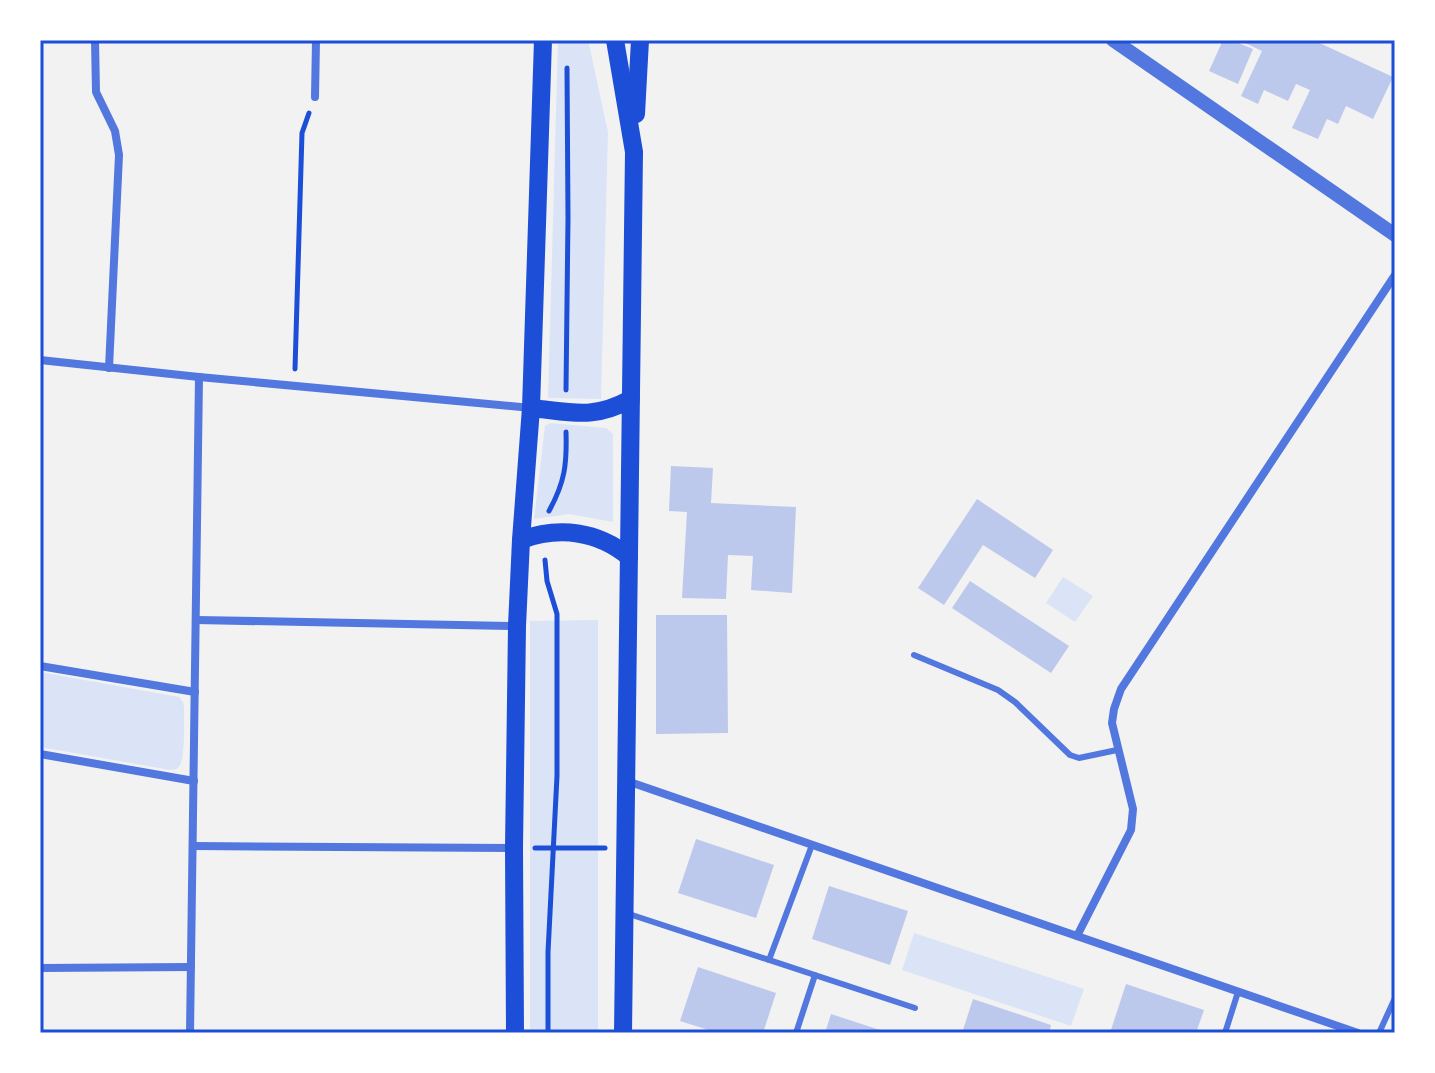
<svg xmlns="http://www.w3.org/2000/svg" width="1435" height="1073" viewBox="0 0 1435 1073" font-family="'Golos Text',sans-serif">
<style>
.green{fill:#dbe4f7}
.building{fill:#bdc9ec}
.lines{fill:none;stroke-linecap:round;stroke-linejoin:round}
.path{stroke:#1d4ed8;stroke-width:5}
.service{stroke:#5277de;stroke-width:6}
.minor{stroke:#5277de;stroke-width:8}
.tertiary{stroke:#5277de;stroke-width:14}
.primary{stroke:#1d4ed8;stroke-width:18}
.neatline{fill:none;stroke:#1d4ed8;stroke-width:3}
</style>
<rect width="100%" height="100%" fill="#f2f2f2"/>
<g class="green">
<polygon points="558,40 588,40 608,132 601,399 548,398"/>
<polygon points="550,423 606,428 613,434 613,522 569,514 534,519 545,426"/>
<polygon points="1063,577 1093,596 1075,622 1046,603"/>
<polygon points="598,620 598,1033 530,1033 530,621"/>
<path d="M40,672L179,697L183,702L184,707C184,720 185,752 181,763C178,770 176,769 170,770L40,747Z"/>
<polygon points="914,933 1084,989 1071,1026 902,970"/>
</g>
<g class="building">
<polygon points="1223,40 1231,40 1253,49 1238,84 1209,71"/>
<polygon points="1239,40 1313,40 1393,77 1373,119 1346,106 1338,124 1327,119 1318,139 1292,128 1310,90 1296,84 1288,101 1264,90 1258,104 1241,96 1262,51"/>
<polygon points="671,466 713,468 711,503 796,507 792,593 751,590 753,556 728,555 726,599 682,598 687,512 669,511"/>
<polygon points="977,499 1053,550 1035,578 983,545 944,605 918,588"/>
<polygon points="970,581 1069,646 1051,673 952,608"/>
<polygon points="656,615 727,615 728,733 656,734"/>
<polygon points="696,839 774,865 756,918 678,893"/>
<polygon points="829,886 908,911 890,965 812,939"/>
<polygon points="698,967 776,993 763,1033 718,1033 680,1021"/>
<polygon points="1126,984 1204,1010 1196,1033 1110,1033"/>
<polygon points="973,999 1051,1025 1049,1033 962,1033"/>
<polygon points="831,1014 886,1032 885,1033 825,1033"/>
</g>
<g class="lines">
<g class="path">
<polyline points="295,369 302,133 309,113"/>
<polyline points="566,390 568,218 567,68"/>
<path d="M549,511C565,482 567,464 566,432"/>
<polyline points="545,560 547,581 557,614 557,776 548,952 548,1033"/>
<polyline points="535,848 605,848"/>
</g>
<g class="service">
<polyline points="914,655 998,690 1015,702 1070,755 1079,758 1117,750"/>
<polyline points="626,913 915,1008"/>
<polyline points="769,960 812,845"/>
<polyline points="796,1033 815,975"/>
<polyline points="1225,1033 1238,992"/>
<polyline points="1379,1033 1395,998"/>
</g>
<g class="minor">
<polyline points="95,40 96,92 115,131 119,155 109,368"/>
<polyline points="315,97 316,40"/>
<polyline points="40,360 199,377 531,408"/>
<polyline points="196,620 516,626"/>
<polyline points="40,666 195,692"/>
<polyline points="40,754 194,781"/>
<polyline points="627,781 1358,1033"/>
<polyline points="193,846 514,848"/>
<polyline points="1077,936 1131,830 1133,809 1112,723 1114,709 1121,689 1395,275"/>
<polyline points="40,968 191,967"/>
<polyline points="190,1033 199,377"/>
</g>
<polyline class="tertiary" points="1113,40 1395,235"/>
<g class="primary">
<polyline points="615,40 634,152 623,1033"/>
<polyline points="636,114 640,40"/>
<path d="M531,408C572,412 593,420 631,399"/>
<path d="M521,540C559,526 598,531 629,557"/>
<polyline points="515,1033 514,848 517,626 521,540 531,408 543,40"/>
</g>
</g>
<rect width="1435" height="1073" fill="none" stroke="#ffffff" stroke-width="84"/>
<rect x="42" y="42" width="1351" height="989" class="neatline"/>
</svg>
